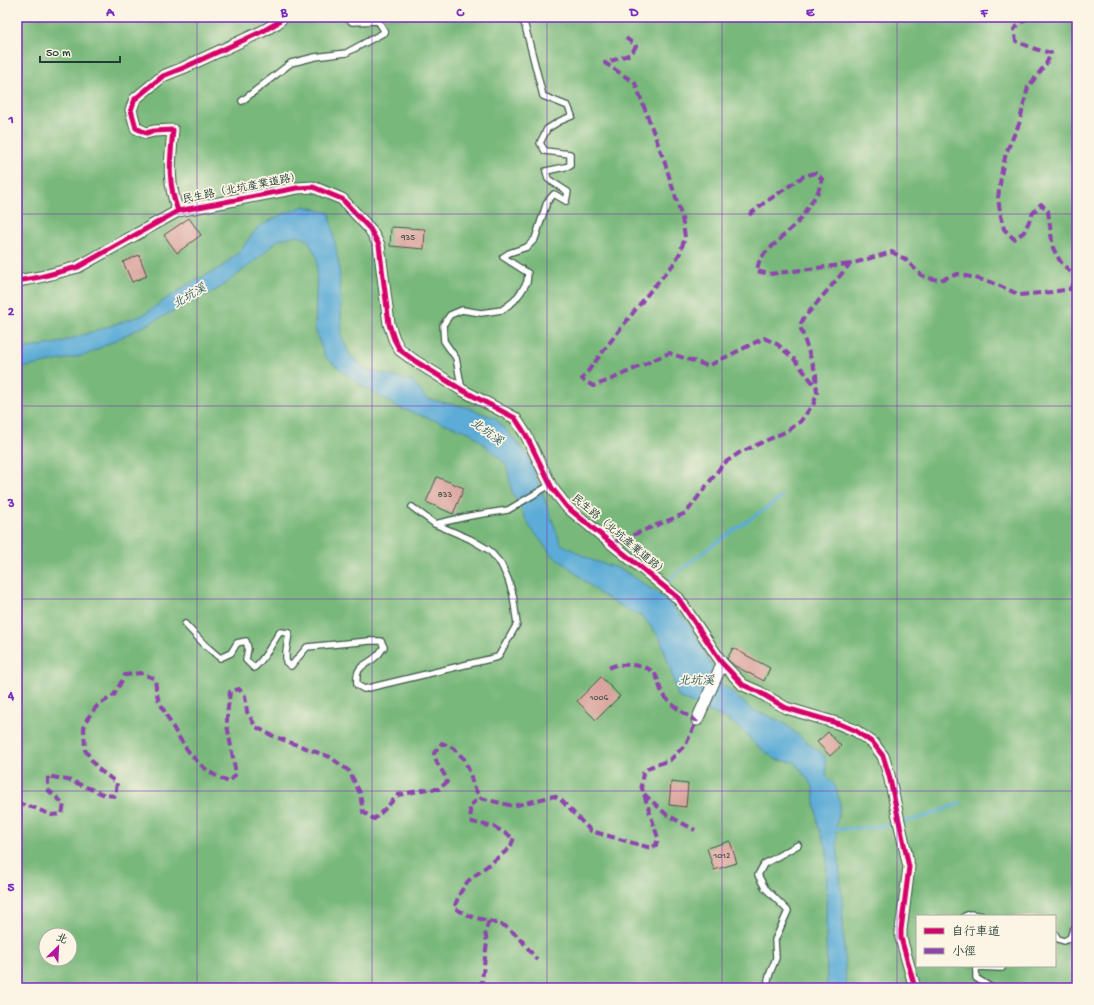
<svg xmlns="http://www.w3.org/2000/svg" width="1094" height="1005" viewBox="0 0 1094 1005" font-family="'Gochi Hand','LXGW WenKai TC',sans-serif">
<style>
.forest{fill:#78b87a;stroke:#4c7a57;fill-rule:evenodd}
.water{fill:#5cacd7;stroke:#3e7486}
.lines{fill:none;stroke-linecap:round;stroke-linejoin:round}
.stream{stroke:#5cacd7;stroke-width:3}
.building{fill:#d9a19b}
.service-casing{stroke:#3f5549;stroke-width:8}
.minor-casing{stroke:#3f5549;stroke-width:13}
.service{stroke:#fff;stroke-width:5.5}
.minor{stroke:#fff;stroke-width:11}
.quiet{stroke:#8e44ad;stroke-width:4;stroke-dasharray:8 4;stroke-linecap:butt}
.cycleway-casing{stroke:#fcf5e5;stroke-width:8}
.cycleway{stroke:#d6006c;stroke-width:5}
.grid{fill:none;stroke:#7b2cbf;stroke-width:1;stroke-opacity:0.55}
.labels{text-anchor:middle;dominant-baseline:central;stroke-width:3.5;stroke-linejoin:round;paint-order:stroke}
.number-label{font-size:9px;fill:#4e564e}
.street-label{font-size:11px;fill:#1f3d34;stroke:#fcf5e5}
.water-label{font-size:12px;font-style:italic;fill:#315e65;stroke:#fcf5e5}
.neatline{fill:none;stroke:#7b2cbf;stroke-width:1.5}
.grid-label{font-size:13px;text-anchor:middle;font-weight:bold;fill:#7b2cbf}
</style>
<rect width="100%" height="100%" fill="#fcf5e5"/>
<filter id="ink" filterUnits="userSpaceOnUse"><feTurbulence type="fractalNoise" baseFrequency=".025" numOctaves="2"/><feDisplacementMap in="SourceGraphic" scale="8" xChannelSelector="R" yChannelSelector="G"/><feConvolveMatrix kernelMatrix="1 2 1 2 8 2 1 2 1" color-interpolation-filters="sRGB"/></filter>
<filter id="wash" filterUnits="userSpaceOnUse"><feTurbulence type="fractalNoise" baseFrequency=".012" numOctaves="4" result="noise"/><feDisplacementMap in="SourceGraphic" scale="16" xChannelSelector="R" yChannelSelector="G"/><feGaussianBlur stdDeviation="0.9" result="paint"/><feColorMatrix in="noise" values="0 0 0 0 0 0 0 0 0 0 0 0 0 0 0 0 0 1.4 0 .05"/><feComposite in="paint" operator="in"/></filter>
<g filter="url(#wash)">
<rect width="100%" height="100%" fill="#f3dcbd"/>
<path class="forest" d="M17,17H1077V988H17ZM917,916H1055V966H917ZM46,935H70V959H46Z"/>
<polygon class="water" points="304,206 330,213 339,266 342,338 350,355 366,369 395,377 412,381 427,399 466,407 495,418 513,438 529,457 561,544 594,561 621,569 641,582 660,595 670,604 690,625 721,683 752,710 769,716 785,724 799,736 825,756 827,777 835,785 840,804 836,829 842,899 846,988 827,988 826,928 827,849 818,826 813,787 795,762 777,760 756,745 743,731 730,721 678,697 670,668 660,638 643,617 624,608 600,594 568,567 551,554 530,527 512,492 506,464 471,433 397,407 356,382 325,357 315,329 317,258 308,240 297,235 278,240 260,257 220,288 86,355 17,369 17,350 58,343 143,315 185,286 220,268 239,252 258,227 283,214"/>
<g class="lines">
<g class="stream">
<path d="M665,584C701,551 742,525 782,497"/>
<polyline points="902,822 924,817 961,803"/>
<polyline points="833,830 836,829 879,827 897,823"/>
</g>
</g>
<g id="blocks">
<g class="building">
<polygon points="189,218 201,235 177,253 164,235"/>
<polygon points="391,227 425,229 424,249 390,246"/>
<polygon points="139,255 147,276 132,282 123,262"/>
<polygon points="437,477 464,488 453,514 426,502"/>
<polygon points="733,648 770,668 764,681 735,666 727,659"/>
<polygon points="601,677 620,696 596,720 577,701"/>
<polygon points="828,732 841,746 830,756 817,742"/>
<polygon points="671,782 688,784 686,807 669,805"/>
<polygon points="730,841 737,863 714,870 707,848"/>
</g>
</g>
</g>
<g filter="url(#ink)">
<use href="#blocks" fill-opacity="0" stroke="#3f5549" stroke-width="1"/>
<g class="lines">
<g class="service-casing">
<g id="service">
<polyline points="242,101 291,63 315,57 346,53 385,32 378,21 352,22 346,17"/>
<polyline points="462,390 456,358 444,341 443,325 450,315 462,310 481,313 502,310 514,301 521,292 527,282 528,273 503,257 509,253 527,247 535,239 547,202 554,194 566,201 568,192 548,179 546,171 570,166 570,154 545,151 540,143 547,129 560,121 572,116 568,106 543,96 524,22 513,17"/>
<polyline points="412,507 435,524"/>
<path d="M185,624L204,644L220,658L231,653L237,643L246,641L248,648L246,660L254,668C266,658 271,644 280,632L289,633L286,652V662L291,666L307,647L369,641H381L384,647C382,649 380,653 378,655C366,667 355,663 357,685L364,689L498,657L517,624L513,595L508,579L501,564L489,550L470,539L435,524L470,516L508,510L550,485"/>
<polyline points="965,916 970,914 984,916"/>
<polyline points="1055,934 1058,939 1064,941 1070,938 1073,930 1077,926"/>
<polyline points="766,988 770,973 776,958 775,940 788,911 765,888 758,875 764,864 798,845"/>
<polyline points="992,988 976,978 976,967 1002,968 1003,966"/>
</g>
</g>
<g class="minor-casing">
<g id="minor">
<path d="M178,211C167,181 170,162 173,130L154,131L146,133L136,128L131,110L135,99L163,76L183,68L263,31L277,23L283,17"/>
<polyline points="17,281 40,277 78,267 178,211 297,188 313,187 342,199 370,229 379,245 389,324 394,339 400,350 415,361 462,390 515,418 526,435 552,488 567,507 678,598 722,663 743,685 759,692 786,708 840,724 856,731 873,743 883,756 889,775 909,867 901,930 901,938 915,988"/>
<polyline points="697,720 722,664"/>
</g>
</g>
<use href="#service" class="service"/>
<use href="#minor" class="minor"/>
<g class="quiet">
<polyline points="626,38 636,46 631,54 605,63 635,83 664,160 682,218 685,237 680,253 672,266 651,290 614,337 582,379 593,386 612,379 669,353 708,366 764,338 777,344 794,359 817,388"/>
<polyline points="749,215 764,203 804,176 815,173 822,179 818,192 798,222 765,253 759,262 757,271 769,274 850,264"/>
<polyline points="611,544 686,513 723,464 739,453 787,431 800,422 814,403 817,393 816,374 800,326 803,319 850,264 892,252 905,259 921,275 928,278 940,280 958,274 991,282 1020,295 1052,292 1070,289 1077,279 1060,261 1053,248 1048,211 1041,204 1033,213 1024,232 1014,239 1004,229 1000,212 998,198 1002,170 1006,153 1019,124 1028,87 1046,64 1051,53 1035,49 1016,41 1014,29 1028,17"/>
<path d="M609,668C611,667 614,665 617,665C627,664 649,665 655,674C659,680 659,688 663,694C671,706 684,713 696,721"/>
<polyline points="644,794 667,815 695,830"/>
<path d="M17,803L35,808L51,815L62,814L64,804L48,790V776L72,781L105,795L115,796L117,783L97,768L85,750L84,728L87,719L97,706L114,695L125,675L141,673L155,679C156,685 156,692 158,698C165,714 182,745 194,758C204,769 216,777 229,782L236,774L227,725V715L230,692L239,689L245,696L247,712L256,727L273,736L330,757L349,771L360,793L363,812L374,819L386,808L398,795L428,789H439L447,782L444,774L437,763L434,753L442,743L453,748L464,759L470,773L473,785L480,798"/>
<polyline points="489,921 505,926 519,937 537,960"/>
<polyline points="481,988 487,942 485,932 489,921 472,917 454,908 460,893 468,881 510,848 514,838 494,827 472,822 469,806 480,798 513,806 554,796 560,799 591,831 651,848 656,845 658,838 641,785 643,773 650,767 670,760 686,744 697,720"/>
</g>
<g class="cycleway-casing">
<g id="cycleway">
<path d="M178,211C167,181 170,162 173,130L154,131L146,133L136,128L131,110L135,99L163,76L183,68L263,31L277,23L283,17"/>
<polyline points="17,281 40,277 78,267 178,211 297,188 313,187 342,199 370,229 379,245 389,324 394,339 400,350 415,361 462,390 515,418 526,435 552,488 567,507 678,598 722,663 743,685 759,692 786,708 840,724 856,731 873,743 883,756 889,775 909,867 901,930 901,938 915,988"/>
</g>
</g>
<use href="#cycleway" class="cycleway"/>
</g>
</g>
<path class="grid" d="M197,17V988M372,17V988M547,17V988M722,17V988M897,17V988M17,214H1077M17,406H1077M17,599H1077M17,791H1077"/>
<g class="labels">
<g class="number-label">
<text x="408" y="238">935</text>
<text x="445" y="495">833</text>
<text x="599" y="698">1006</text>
<text x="722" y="856">1012</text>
</g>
<g class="street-label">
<text transform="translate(242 189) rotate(-11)">民生路（北坑產業道路）</text>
<text transform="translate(619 536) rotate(40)">民生路（北坑產業道路）</text>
</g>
<g class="water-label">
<text transform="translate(190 297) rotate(-30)">北坑溪</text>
<text transform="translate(486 433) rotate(36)">北坑溪</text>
<text x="696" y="682">北坑溪</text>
</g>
</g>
<rect width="1094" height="1005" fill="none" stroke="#fcf5e5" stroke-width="44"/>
<rect x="916" y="915" width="140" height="52" fill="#fcf5e5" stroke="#a4ab9e"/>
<rect x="924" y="928" width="20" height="6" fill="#d6006c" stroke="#a4ab9e"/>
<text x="952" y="935" font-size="12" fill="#1f3d34">自行車道</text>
<rect x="924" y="948" width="20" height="6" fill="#8e44ad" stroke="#a4ab9e"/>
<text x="952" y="955" font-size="12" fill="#1f3d34">小徑</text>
<g transform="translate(58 947) rotate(24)"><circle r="19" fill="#fcf5e5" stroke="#a4ab9e"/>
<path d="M0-3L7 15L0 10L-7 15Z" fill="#b5179e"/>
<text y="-6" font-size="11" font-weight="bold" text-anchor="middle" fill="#1f3d34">北</text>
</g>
<path d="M40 56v6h80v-6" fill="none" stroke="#1f3d34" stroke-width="2"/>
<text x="46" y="56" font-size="12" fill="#1f3d34" stroke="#fcf5e5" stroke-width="3" paint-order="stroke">50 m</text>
<rect x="22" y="22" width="1050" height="961" class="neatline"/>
<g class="grid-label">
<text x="110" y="16">A</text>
<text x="284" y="16">B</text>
<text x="460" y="16">C</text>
<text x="634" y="16">D</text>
<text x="810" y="16">E</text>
<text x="984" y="16">F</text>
<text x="11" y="123">1</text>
<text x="11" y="315">2</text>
<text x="11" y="507">3</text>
<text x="11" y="699">4</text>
<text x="11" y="891">5</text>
</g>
</svg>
